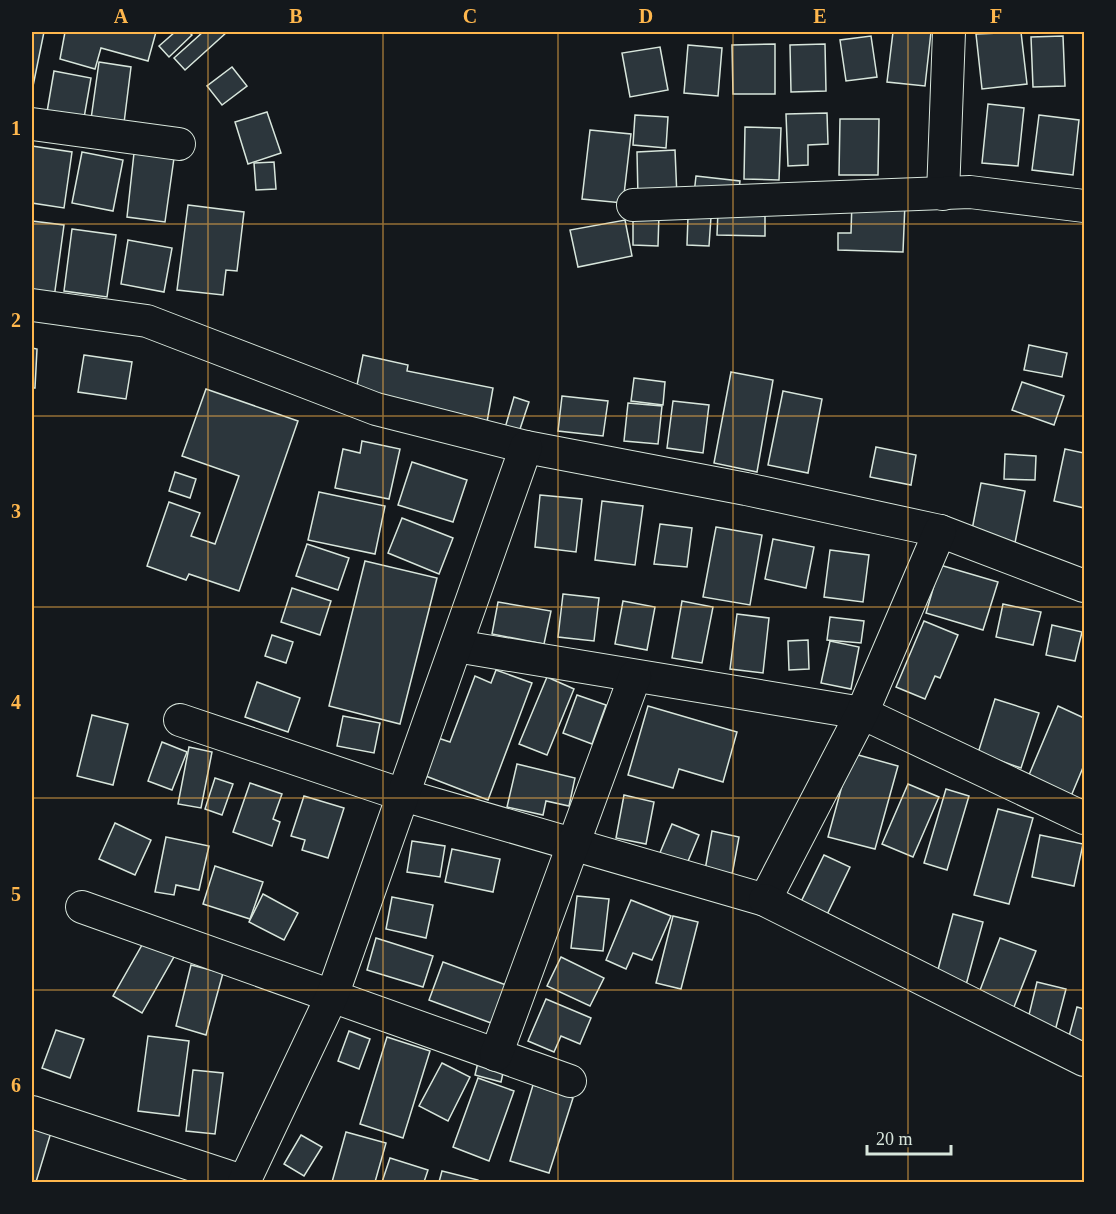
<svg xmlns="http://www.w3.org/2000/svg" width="1116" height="1214" viewBox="0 0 1116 1214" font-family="'Times New Roman',serif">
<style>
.building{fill:#2c363c;stroke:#d8e6dc;stroke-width:1.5}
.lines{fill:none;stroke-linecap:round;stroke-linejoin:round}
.minor-casing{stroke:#d8e6dc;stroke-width:34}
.minor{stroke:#14181c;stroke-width:32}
.grid{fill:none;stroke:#ffb74d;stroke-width:1.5;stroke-opacity:0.55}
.neatline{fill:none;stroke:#ffb74d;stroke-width:2}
.grid-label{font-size:20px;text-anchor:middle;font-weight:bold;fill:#ffb74d}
</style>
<rect width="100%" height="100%" fill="#14181c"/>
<g class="building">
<polygon points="32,32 44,32 32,91"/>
<polygon points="65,32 156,32 148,61 101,48 95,69 60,59"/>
<polygon points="175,32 189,32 192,35 169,57 159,46"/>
<polygon points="203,32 227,32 185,70 174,58"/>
<polygon points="893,32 931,32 925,86 887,82"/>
<polygon points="1021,32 1027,84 982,89 976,34"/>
<polygon points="871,36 877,77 846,81 840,40"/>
<polygon points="1063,36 1065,86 1033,87 1031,37"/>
<polygon points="775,44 775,94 733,94 732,45"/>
<polygon points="825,44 826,91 791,92 790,45"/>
<polygon points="688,45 722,48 718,96 684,93"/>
<polygon points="660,47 668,90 630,97 622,53"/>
<polygon points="99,62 131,67 124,123 91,119"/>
<polygon points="232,67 247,86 222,105 207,86"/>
<polygon points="54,71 91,78 84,118 47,112"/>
<polygon points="988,104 1024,108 1018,166 982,163"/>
<polygon points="267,112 281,153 248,164 235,122"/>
<polygon points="827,113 828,144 808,145 808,165 788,166 786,114"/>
<polygon points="635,115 668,117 666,148 633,145"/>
<polygon points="1039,115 1079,120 1073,175 1032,170"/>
<polygon points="840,119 879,119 878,175 839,175"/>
<polygon points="745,127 781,128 779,180 744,179"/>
<polygon points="590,130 631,134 623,203 582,199"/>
<polygon points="32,146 72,152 64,208 32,203"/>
<polygon points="675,150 677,197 638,198 637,152"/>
<polygon points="82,152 123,160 113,211 72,203"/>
<polygon points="134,153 174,158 165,222 127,217"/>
<polygon points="274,162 276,189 256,190 254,163"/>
<polygon points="696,176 740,181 738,198 694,194"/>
<polygon points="852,201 905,203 903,252 838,250 838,233 851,233"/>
<polygon points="188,205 244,212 237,271 226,270 223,295 177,290"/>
<polygon points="718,211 765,211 765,236 717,235"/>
<polygon points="633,213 659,213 658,246 633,245"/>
<polygon points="688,216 711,217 709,246 687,245"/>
<polygon points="625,220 632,256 578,267 570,230"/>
<polygon points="32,221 64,225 54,298 32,295"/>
<polygon points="72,229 116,235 107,297 64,291"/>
<polygon points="128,240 172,248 164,292 121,284"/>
<polygon points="1029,345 1067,353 1062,377 1024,370"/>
<polygon points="32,348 37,349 35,388 32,388"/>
<polygon points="84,355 132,362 126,399 78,392"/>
<polygon points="363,355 408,365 407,371 493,388 487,422 355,395"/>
<polygon points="731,372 773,380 757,472 714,463"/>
<polygon points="634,378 665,382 663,405 631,401"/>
<polygon points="1022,382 1064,396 1054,425 1012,410"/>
<polygon points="206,389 298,421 239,591 189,574 186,580 147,566 169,502 200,513 191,536 215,544 239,476 182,456"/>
<polygon points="783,391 822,399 808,473 768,465"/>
<polygon points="562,396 608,401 603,436 558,431"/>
<polygon points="514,397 529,402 519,432 505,428"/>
<polygon points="673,401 709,405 703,453 667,448"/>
<polygon points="628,403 662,406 658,444 624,441"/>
<polygon points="362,441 400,449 389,499 335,488 343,449 360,453"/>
<polygon points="876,447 916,455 911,485 870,477"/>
<polygon points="1065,449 1084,453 1084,508 1054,501"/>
<polygon points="1005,454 1036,456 1035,480 1004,479"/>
<polygon points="412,462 467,480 453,522 398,505"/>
<polygon points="175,472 196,479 190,498 169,491"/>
<polygon points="981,483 1025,491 1015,543 971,535"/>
<polygon points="319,492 385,506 375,554 308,540"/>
<polygon points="540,495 582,499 576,552 535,547"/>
<polygon points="602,501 643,506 635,565 595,560"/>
<polygon points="402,518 453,538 439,574 388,553"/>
<polygon points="660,524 692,528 687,567 654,564"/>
<polygon points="716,527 762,535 750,605 703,597"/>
<polygon points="773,539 814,547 806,588 765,579"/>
<polygon points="307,544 349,558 338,590 296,576"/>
<polygon points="830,550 869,555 863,602 824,597"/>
<polygon points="365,561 437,578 400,724 329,706"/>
<polygon points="940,565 998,582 983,630 926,613"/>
<polygon points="292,588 331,601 320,635 281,622"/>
<polygon points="563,594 599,598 594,641 558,637"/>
<polygon points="623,601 655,607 647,650 615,644"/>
<polygon points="682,601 713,607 702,663 672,658"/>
<polygon points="498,602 551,611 544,644 492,634"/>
<polygon points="1003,604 1041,612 1033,645 996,637"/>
<polygon points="737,614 769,618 763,673 730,669"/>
<polygon points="830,617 864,621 861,643 827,640"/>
<polygon points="924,621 958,635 940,678 935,676 925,699 896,687"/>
<polygon points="1052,625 1082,632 1075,661 1046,655"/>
<polygon points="272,635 293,642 286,663 265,656"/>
<polygon points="808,640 809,669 789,670 788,641"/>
<polygon points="830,641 859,647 851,689 821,683"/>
<polygon points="496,670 532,683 488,800 418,773 432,736 450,742 475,676 491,683"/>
<polygon points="547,677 574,689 547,755 519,744"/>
<polygon points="257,682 300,698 288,732 245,717"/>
<polygon points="577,695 606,705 592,744 563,733"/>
<polygon points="995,699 1039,713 1021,768 978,753"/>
<polygon points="648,706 737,732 723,782 679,769 673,788 628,775"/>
<polygon points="1058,706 1084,718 1084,765 1069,801 1026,782"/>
<polygon points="92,715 128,724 113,785 77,776"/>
<polygon points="343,716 380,723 374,753 337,746"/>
<polygon points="162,742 187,752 172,790 148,781"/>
<polygon points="189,747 212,752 201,808 178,804"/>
<polygon points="851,753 898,766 875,849 828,837"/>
<polygon points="517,764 575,778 569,806 546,801 543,815 507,807"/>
<polygon points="215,778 233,784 222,815 205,809"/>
<polygon points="250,783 282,794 273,819 280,822 272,846 233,832"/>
<polygon points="908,784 939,797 913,857 882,844"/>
<polygon points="946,789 969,796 947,870 924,863"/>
<polygon points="624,795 654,802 646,844 616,838"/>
<polygon points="304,796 344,808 328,858 302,850 305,840 291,836"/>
<polygon points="998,809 1033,818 1009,904 974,895"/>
<polygon points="115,823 151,840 135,875 99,859"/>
<polygon points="672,824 699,835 686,866 659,855"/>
<polygon points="712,831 739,837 732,875 705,870"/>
<polygon points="1040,835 1083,844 1074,886 1032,877"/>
<polygon points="166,837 209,846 199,890 176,885 174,895 155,892"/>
<polygon points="412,841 445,846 440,877 407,872"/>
<polygon points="452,849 500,859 493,892 445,882"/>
<polygon points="824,855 850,867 821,927 795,914"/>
<polygon points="215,866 263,882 250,919 203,904"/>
<polygon points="263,894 298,913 284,940 249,922"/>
<polygon points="577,896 609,899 603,951 571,948"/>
<polygon points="392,897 433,905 426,938 386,929"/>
<polygon points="631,900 671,916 652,960 633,953 626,969 606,960"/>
<polygon points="953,914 983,922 966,985 936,977"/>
<polygon points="673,916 698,922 681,989 656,983"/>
<polygon points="146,938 175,955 142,1013 113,996"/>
<polygon points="376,938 433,956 423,987 367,970"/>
<polygon points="1000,938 1036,951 1012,1012 977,998"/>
<polygon points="561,957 604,978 590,1006 547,986"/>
<polygon points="443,962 506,985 491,1023 429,1000"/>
<polygon points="191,965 223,973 206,1035 176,1026"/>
<polygon points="1037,982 1066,989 1055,1031 1027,1023"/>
<polygon points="546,999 591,1018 580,1044 561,1036 554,1052 528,1041"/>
<polygon points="1077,1007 1084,1009 1084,1052 1066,1047"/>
<polygon points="56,1030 84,1039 70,1078 42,1068"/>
<polygon points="349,1031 370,1039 359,1069 338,1061"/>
<polygon points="148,1036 189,1041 179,1116 138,1111"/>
<polygon points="387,1037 430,1051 403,1138 360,1124"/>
<polygon points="479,1058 505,1064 501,1082 475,1075"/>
<polygon points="442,1063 470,1077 448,1121 419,1106"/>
<polygon points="193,1070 223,1073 215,1134 186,1131"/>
<polygon points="478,1078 514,1091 489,1161 453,1147"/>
<polygon points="533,1085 573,1098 549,1173 510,1161"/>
<polygon points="32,1123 52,1129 36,1182 32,1182"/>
<polygon points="346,1132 386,1143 375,1182 332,1182"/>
<polygon points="301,1135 322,1147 304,1176 284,1164"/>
<polygon points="390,1158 428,1170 424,1182 382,1182"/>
<polygon points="442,1171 478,1180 478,1182 439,1182"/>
</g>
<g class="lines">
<g class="minor-casing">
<g id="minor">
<polyline points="32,124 179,144"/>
<polyline points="943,194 949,32"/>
<polyline points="633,205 970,192 1084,206"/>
<polyline points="32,305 147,321 376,409 526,447 746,489 940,531 1084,586"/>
<polyline points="456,646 862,713 1084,818"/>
<polyline points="180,720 403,795 765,900 862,713 940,531"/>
<polyline points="765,900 1084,1060"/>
<polyline points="82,907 570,1081"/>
<polyline points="496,1055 635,676"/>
<polyline points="32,1112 245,1182"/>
<polyline points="244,1182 332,996 526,447"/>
</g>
</g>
<use href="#minor" class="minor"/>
</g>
<path class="grid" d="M208,32V1182M383,32V1182M558,32V1182M733,32V1182M908,32V1182M32,224H1084M32,416H1084M32,607H1084M32,798H1084M32,990H1084"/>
<rect width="1116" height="1214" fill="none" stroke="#14181c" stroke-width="66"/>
<path d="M867 1145v9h84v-9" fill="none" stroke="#d8e6dc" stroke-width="3"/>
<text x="876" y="1145" font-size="18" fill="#d8e6dc" stroke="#14181c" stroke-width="4.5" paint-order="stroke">20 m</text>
<rect x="33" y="33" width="1050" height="1148" class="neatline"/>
<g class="grid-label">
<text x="121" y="23">A</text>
<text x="296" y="23">B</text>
<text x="470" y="23">C</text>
<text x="646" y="23">D</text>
<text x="820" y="23">E</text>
<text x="996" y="23">F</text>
<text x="16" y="135">1</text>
<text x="16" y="327">2</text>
<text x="16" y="518">3</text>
<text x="16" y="709">4</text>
<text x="16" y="901">5</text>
<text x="16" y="1092">6</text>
</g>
</svg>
